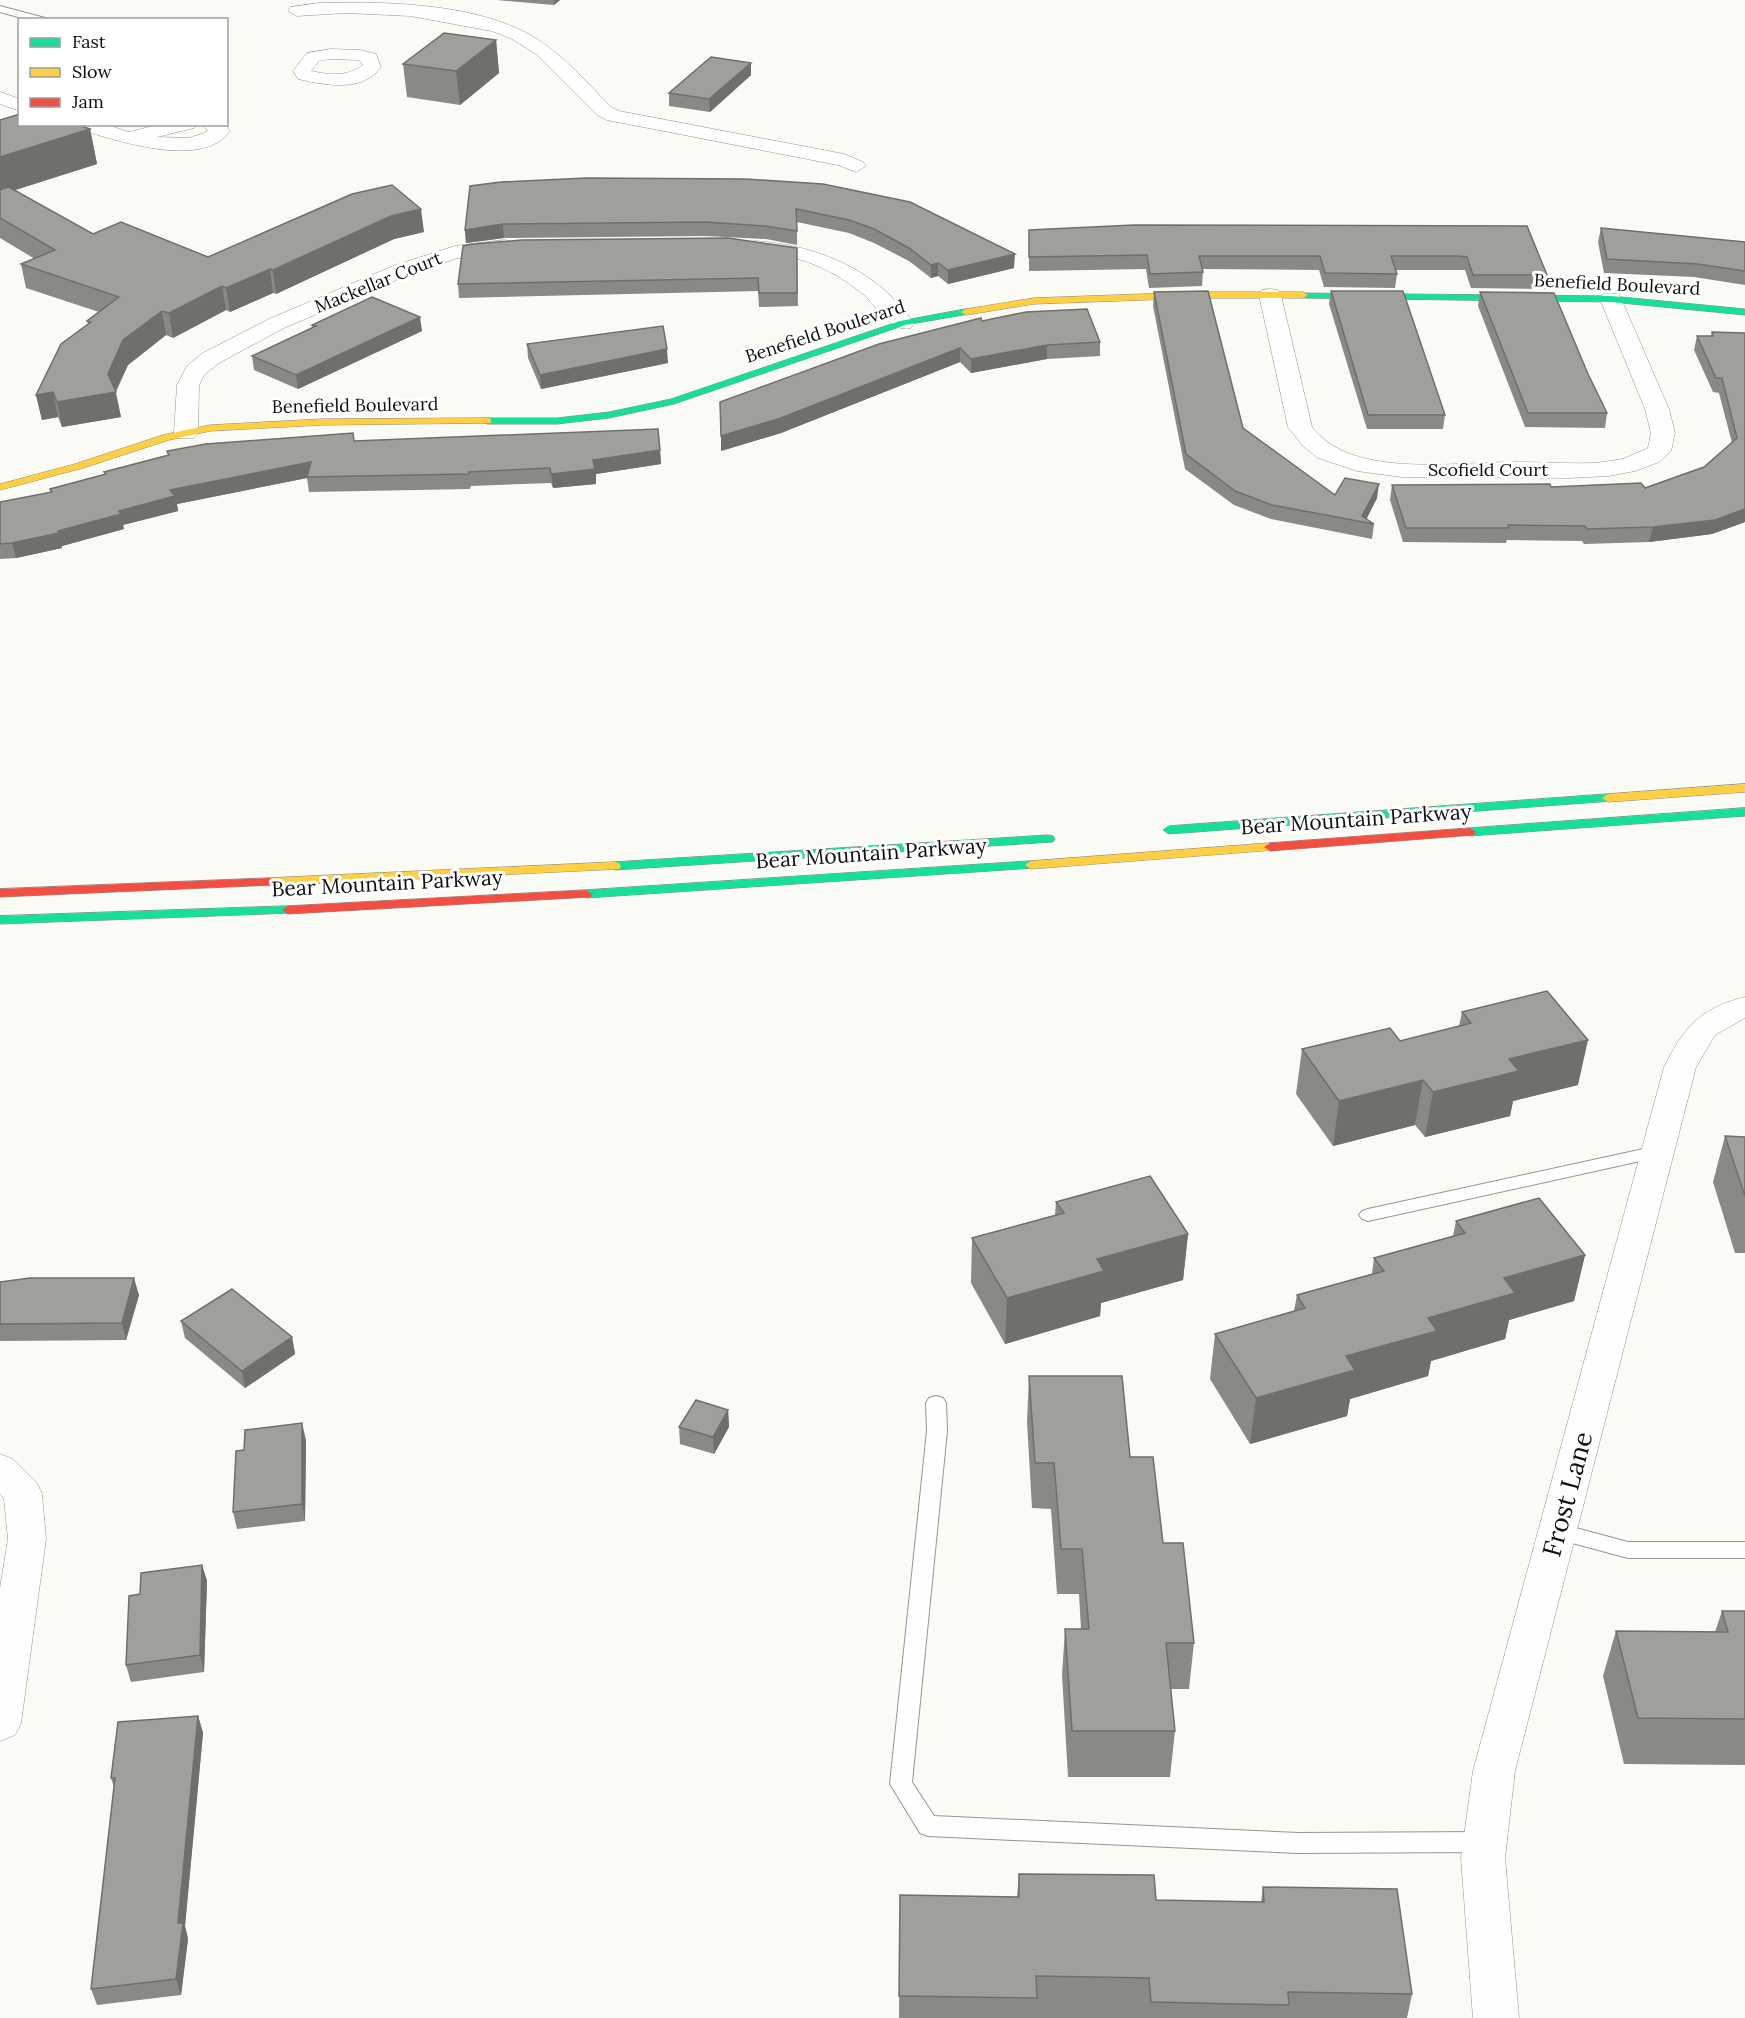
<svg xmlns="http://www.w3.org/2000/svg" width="1745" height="2018" viewBox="0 0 1745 2018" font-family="Lora,serif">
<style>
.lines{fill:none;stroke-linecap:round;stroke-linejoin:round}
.lane-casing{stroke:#959593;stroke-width:2}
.street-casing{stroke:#959593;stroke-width:1}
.fast-casing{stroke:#8c8c8a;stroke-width:1}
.slow-casing{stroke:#8c8c8a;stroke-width:1}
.jam-casing{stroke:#8c8c8a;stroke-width:1}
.lane{fill:#fefefe;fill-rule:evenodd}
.street{fill:#fefefe;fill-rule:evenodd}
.fast{fill:#16e098;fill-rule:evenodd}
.slow{fill:#ffcf43;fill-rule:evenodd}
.jam{fill:#f24e42;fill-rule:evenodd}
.wall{fill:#898985}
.shaded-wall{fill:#6f6f6c}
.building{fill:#9f9f9b;stroke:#6f6f6c;stroke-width:1.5}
.labels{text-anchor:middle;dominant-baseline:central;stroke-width:6;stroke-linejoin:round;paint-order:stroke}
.far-street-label{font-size:18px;fill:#0f0f0f;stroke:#fff}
.street-label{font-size:21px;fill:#0f0f0f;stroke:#fff}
.near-street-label{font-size:26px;fill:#0f0f0f;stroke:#fff}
</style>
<rect width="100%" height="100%" fill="#fbfbf6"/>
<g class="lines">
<g class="lane-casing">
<g id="lane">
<polygon points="0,6 45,18 46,20 29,20 0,12"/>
<polygon points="1657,1146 1663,1148 1666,1152 1663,1156 1368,1221 1362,1219 1359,1215 1362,1211 1368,1209"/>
<polygon points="936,1396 943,1398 946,1403 947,1431 912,1782 934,1816 1298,1833 1484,1832 1492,1835 1495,1842 1492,1849 1484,1852 1298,1853 928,1836 920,1833 890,1784 927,1431 926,1403 929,1398"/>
<polygon points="1557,1523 1628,1542 1745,1542 1745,1558 1628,1558 1550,1537 1547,1531 1550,1525"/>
</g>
</g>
<g class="street-casing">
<g id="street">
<path d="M319,3C384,1 481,3 537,39C565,57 587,83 611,107L619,111L844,154L863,162L866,166L856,172L838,165L607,120L597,115L536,54L512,39L492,31L410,16L346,13L297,16L288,11L291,7Z"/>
<path d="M331,49L360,50L376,54L381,67C363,93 325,85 298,79L293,71L307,53ZM331,59L359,60L363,65C347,77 330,75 311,71L319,61Z"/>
<polygon points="0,92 20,99 20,111 0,104"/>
<path d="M73,124H104L129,132L161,124H196L194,128L157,137L189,138L204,133L208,131L202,124H224L230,131C202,171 112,139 75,128Z"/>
<polygon points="505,240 512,242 515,246 512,250 458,258 408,275 284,328 219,363 204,375 199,385 198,433 194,438 178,438 174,433 177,385 187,366 203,353 269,319 393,266 455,246"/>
<path d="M755,241C818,245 877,270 914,323L911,328C891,333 878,307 864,295C840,275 812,260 780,255C769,254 758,254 748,251L745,247L748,243Z"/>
<path d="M1270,289L1278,290L1281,295L1312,427C1351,479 1455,462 1513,462C1541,462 1568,464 1596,463L1623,459L1648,448L1651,433L1645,409L1600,299L1603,294H1619L1669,409L1675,433L1671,451L1659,462L1635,471L1609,476L1569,478L1402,477L1357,471L1318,458L1303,446L1288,427L1259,295L1262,290Z"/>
<path d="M1745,997V1018L1715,1035L1696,1067L1515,1771L1505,1858L1519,2018H1473L1461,1858L1473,1771L1664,1067C1685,1026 1699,1009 1745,997Z"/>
<polygon points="0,1454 13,1459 37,1483 42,1494 46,1539 21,1723 15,1735 0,1741 0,1588 8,1539 4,1499 0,1494"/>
</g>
</g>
<g class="fast-casing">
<g id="fast">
<polygon points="1300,293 1611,296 1745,309 1745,315 1611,302 1303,298 1298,295"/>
<polygon points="966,309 971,312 969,314 905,325 674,404 609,418 557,424 487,424 482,421 487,418 557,418 609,412 671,399 900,321"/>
<polygon points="1608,794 1614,798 1612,801 1169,834 1163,830 1169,826"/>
<polygon points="1745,808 1745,816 1470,836 1464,832 1470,828"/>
<polygon points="1049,835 1053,836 1055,839 1053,842 615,870 609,866 615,862"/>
<polygon points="1031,861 1037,865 1035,868 586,898 580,894 586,890"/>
<polygon points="288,906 294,910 293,913 0,924 0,916"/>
</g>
</g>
<g class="slow-casing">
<g id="slow">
<polygon points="1199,292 1303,292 1308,295 1303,298 1199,298 1034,304 966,315 961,312 966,309 1034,298"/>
<polygon points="487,418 491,419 491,423 322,425 210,431 169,440 83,468 0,490 0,484 75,464 163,435 210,425 322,419"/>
<polygon points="1745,784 1745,792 1608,802 1602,798 1608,794"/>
<polygon points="1270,843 1274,844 1276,847 1274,850 1031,869 1025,865 1031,861"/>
<polygon points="615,862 619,863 621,866 619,869 270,886 264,882 270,878"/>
</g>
</g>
<g class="jam-casing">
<g id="jam">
<polygon points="1470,828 1476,832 1474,835 1270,851 1264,847 1270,843"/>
<polygon points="270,878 276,882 275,885 0,897 0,889"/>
<polygon points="586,890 592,894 591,897 288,914 282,910 288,906"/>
</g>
</g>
<use href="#lane" class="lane"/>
<use href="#street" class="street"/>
<use href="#fast" class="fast"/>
<use href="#slow" class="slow"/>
<use href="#jam" class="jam"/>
</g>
<g class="wall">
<polygon points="497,0 560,0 554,5"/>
<polygon points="496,40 499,73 460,105 407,97 403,64"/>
<polygon points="751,63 751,75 710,112 669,106 669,93"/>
<polygon points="0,120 90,129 97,164 14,190 93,234 208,257 424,232 394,239 276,294 273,293 230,312 226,310 173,338 166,335 128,365 116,392 121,417 62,427 58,417 42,420 36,395 88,324 87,321 99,312 26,288 21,264 35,259 0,238"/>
<polygon points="746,179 1014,268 948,284 938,276 931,278 909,261 874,243 849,233 797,222 797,245 766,239 705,236 504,238 466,243 465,230"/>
<polygon points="1527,226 1547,275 1545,289 1471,288 1465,270 1395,270 1397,274 1395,288 1324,287 1319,270 1203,269 1203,272 1202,286 1149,288 1146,269 1029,271 1029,230"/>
<polygon points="1601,228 1745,242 1745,285 1694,277 1604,273 1598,242"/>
<polygon points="797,248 798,306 759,307 758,291 459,298 458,284"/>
<polygon points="1331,291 1445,415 1443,429 1367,429 1329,304"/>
<polygon points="1154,292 1243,428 1335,495 1377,498 1366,519 1374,524 1372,539 1271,519 1234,505 1185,469 1153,306"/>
<polygon points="1480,292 1588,374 1607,413 1605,428 1525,427 1478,306"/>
<polygon points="982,321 1100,342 1100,356 1047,359 971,373 960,362 781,433 721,451"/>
<polygon points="312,325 422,331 298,389 254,370 252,356 312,328"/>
<polygon points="1712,332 1745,333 1745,522 1712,534 1649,542 1584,544 1582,541 1507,540 1506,543 1403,542 1390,500 1392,485 1645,488 1704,467 1732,443 1719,393 1713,392 1694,350 1697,336 1711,336"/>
<polygon points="527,344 668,363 541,389 528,358"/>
<polygon points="354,441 660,450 661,464 596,474 596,484 553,488 551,483 471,486 470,489 309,492 307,478 177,504 178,511 123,525 124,529 62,546 62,548 16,558 0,559 0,502 51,492 50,489 105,474 104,472 168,455 167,451"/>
<polygon points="1462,1012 1578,1085 1513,1101 1510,1116 1425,1137 1415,1125 1333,1146 1296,1094 1302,1049 1400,1041 1459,1026"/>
<polygon points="1725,1136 1745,1137 1745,1253 1735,1253 1713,1182"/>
<polygon points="1056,1202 1188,1234 1183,1280 1101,1303 1100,1316 1005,1344 971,1283 972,1238 1055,1215"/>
<polygon points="1456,1221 1585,1255 1574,1301 1509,1320 1505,1339 1431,1361 1428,1376 1350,1399 1347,1416 1250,1444 1210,1379 1215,1334 1294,1311 1297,1295 1372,1274 1374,1258 1453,1236"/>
<polygon points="0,1282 139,1295 126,1340 0,1341"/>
<polygon points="181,1321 292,1337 295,1354 245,1388 185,1338"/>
<polygon points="1029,1376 1130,1457 1163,1543 1194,1643 1189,1689 1171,1689 1175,1731 1170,1777 1068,1777 1062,1675 1065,1629 1081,1629 1079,1594 1057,1594 1051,1509 1032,1508 1027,1422"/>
<polygon points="728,1410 729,1427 714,1454 680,1444 679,1427"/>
<polygon points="306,1440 305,1521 237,1529 233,1512"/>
<polygon points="202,1565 207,1581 204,1672 131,1682 126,1665 140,1594"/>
<polygon points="1722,1611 1745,1611 1745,1765 1624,1764 1603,1676 1616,1631 1715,1632"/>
<polygon points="198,1716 203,1733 185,1926 188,1939 181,1995 97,2005 91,1989 114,1787 111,1778"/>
<polygon points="1019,1874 1156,1900 1261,1902 1263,1887 1412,1994 1407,2018 899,2018 900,1895 1017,1897"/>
</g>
<g class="shaded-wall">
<polygon points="554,0 560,0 554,5"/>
<polygon points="496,40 499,73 460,105 456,71"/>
<polygon points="751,63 751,75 710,112 709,99"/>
<polygon points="90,129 97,164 0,195 0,157"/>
<polygon points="421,209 424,232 394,239 276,294 273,270 391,216"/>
<polygon points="503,224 504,238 466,243 465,230"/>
<polygon points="1015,254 1014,268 948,284 948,270"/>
<polygon points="938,263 938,276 931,278 931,265"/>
<polygon points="270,269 273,293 230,312 226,288"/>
<polygon points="222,286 226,310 173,338 169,313"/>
<polygon points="162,311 166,335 128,365 115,392 121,417 62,427 57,402 123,340"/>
<polygon points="420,317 422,331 298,389 296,375"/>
<polygon points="1047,345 1047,359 971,373 971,359"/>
<polygon points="960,348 960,362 781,433 721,451 721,436"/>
<polygon points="667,349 668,363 541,389 540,375"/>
<polygon points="53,392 58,417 42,420 36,395"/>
<polygon points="660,450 661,464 596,474 596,484 553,488 551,474 593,460"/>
<polygon points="311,462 307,478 177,504 178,511 123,525 124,529 62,546 62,548 16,558 12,543 58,531 119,511 170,490"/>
<polygon points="1379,484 1377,498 1365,522 1362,516"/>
<polygon points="1745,509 1745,522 1712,534 1649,542 1653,527"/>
<polygon points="1588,1040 1578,1085 1513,1101 1510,1116 1425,1137 1433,1092 1509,1059"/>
<polygon points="1423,1080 1415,1125 1333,1146 1339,1101"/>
<polygon points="1188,1234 1183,1280 1101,1303 1100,1316 1005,1344 1007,1298 1097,1259"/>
<polygon points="1585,1255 1574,1301 1509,1320 1505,1339 1431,1361 1428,1376 1350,1399 1347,1416 1250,1444 1256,1398 1428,1318 1504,1278"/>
<polygon points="134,1278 139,1295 126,1340 122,1323"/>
<polygon points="292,1337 295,1354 245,1388 242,1371"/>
<polygon points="728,1410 729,1427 714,1454 713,1437"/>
<polygon points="302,1423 306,1440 305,1521 302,1504"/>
<polygon points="202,1565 207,1581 204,1672 200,1655"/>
<polygon points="198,1716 203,1733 185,1926 188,1939 181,1995 176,1979 178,1923"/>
</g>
<g class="building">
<polygon points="444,33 496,40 456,71 403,64"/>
<polygon points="711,57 751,63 709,99 669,93"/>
<polygon points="20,114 20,124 76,124 90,129 0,157 0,120"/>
<polygon points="586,178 746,179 823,184 910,202 1015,254 948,270 938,263 931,265 909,248 874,229 849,220 796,209 797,231 765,226 705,222 503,224 465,230 470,186 501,182"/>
<polygon points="392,185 421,209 391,216 273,270 270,269 226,288 222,286 169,313 162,311 123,340 108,374 116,392 57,402 53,392 36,395 61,344 91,322 87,321 119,297 21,264 55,250 0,218 0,190 9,187 93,234 121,222 208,257 352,194"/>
<polygon points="1134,225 1527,226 1547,275 1473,275 1467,257 1458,256 1391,256 1397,274 1325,273 1320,256 1199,256 1203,272 1150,274 1147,255 1029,257 1029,230"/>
<polygon points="1601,228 1745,242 1745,271 1697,264 1607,259"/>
<polygon points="728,238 797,248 797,293 759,293 758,278 458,284 463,246 473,244 522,240"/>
<polygon points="1208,291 1243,428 1335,495 1345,478 1379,484 1362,516 1374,524 1272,505 1235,491 1186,454 1154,292"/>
<polygon points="1331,291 1403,291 1445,415 1368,415"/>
<polygon points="1480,292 1554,293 1588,374 1607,413 1528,413"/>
<polygon points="372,297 420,317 296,375 252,356 316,326 312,325"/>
<polygon points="1087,309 1100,342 1047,345 971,359 960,348 781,418 721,436 720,402 879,344 981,318 982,321 1026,312"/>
<polygon points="663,326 667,349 540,375 527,344"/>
<polygon points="1712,332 1745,333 1745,509 1715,520 1653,527 1587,529 1585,526 1508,525 1509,528 1406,528 1392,485 1550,484 1551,487 1641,483 1645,488 1704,467 1737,438 1722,378 1716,378 1697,336 1713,336"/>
<polygon points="658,429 660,450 593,460 595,469 551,474 550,468 469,472 469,474 307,477 311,462 170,490 175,496 119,511 121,514 58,531 59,533 12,543 0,544 0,502 52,492 50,489 106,474 104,472 169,455 167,451 206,444 353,433 354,441"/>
<polygon points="1547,991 1588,1040 1509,1059 1519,1071 1433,1092 1423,1080 1339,1101 1302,1049 1390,1028 1400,1041 1471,1023 1462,1012"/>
<polygon points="1725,1136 1745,1137 1745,1196"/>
<polygon points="1150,1176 1188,1234 1097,1259 1104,1271 1007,1298 972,1238 1064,1213 1056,1202"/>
<polygon points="1539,1198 1585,1255 1504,1278 1515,1293 1428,1318 1437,1331 1346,1356 1355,1370 1256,1398 1215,1334 1305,1308 1297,1295 1384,1271 1374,1258 1465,1233 1456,1221"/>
<polygon points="30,1278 134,1278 122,1323 0,1324 0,1282"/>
<polygon points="232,1289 292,1337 242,1371 181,1321"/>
<polygon points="1029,1376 1122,1376 1130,1457 1153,1457 1163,1543 1183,1543 1194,1643 1166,1643 1175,1731 1072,1731 1065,1629 1089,1629 1082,1549 1061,1549 1054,1463 1035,1463"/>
<polygon points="696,1400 728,1410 713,1437 679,1427"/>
<polygon points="302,1423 302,1504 233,1512 236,1451 244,1450 245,1430"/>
<polygon points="202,1565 200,1655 126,1665 129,1596 140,1594 141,1573"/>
<polygon points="1722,1611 1745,1611 1745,1719 1638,1718 1616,1631 1728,1632"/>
<polygon points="198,1716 178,1923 183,1923 176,1979 91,1989 115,1778 111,1778 118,1722"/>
<polygon points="1019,1874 1154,1875 1156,1900 1264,1902 1263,1887 1397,1889 1412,1994 1288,1992 1289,2005 1151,2002 1149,1978 1036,1976 1037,1998 899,1996 900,1895 1019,1897"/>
</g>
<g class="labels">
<g class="far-street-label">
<text transform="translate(378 282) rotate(-22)">Mackellar Court</text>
<text transform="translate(1617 284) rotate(3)">Benefield Boulevard</text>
<text transform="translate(825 331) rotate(-18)">Benefield Boulevard</text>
<text transform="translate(355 405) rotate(-1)">Benefield Boulevard</text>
<text x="1488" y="469">Scofield Court</text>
</g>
<g class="street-label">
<text transform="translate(1356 819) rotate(-4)">Bear Mountain Parkway</text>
<text transform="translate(871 853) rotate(-4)">Bear Mountain Parkway</text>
<text transform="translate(387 883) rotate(-3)">Bear Mountain Parkway</text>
</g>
<g class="near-street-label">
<text transform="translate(1567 1494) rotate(-75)">Frost Lane</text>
</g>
</g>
<rect x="18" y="18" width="210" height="108" fill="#ffffff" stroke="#9f9f9f" stroke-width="1.5"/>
<rect x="30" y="38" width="30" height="9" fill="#16e098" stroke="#9f9f9f" stroke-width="1.5"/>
<text x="72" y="48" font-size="18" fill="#0f0f0f">Fast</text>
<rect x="30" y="68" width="30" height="9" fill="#ffcf43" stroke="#9f9f9f" stroke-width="1.5"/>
<text x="72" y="78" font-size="18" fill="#0f0f0f">Slow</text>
<rect x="30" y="98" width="30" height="9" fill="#f24e42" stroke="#9f9f9f" stroke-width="1.5"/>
<text x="72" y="108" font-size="18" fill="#0f0f0f">Jam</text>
</svg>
